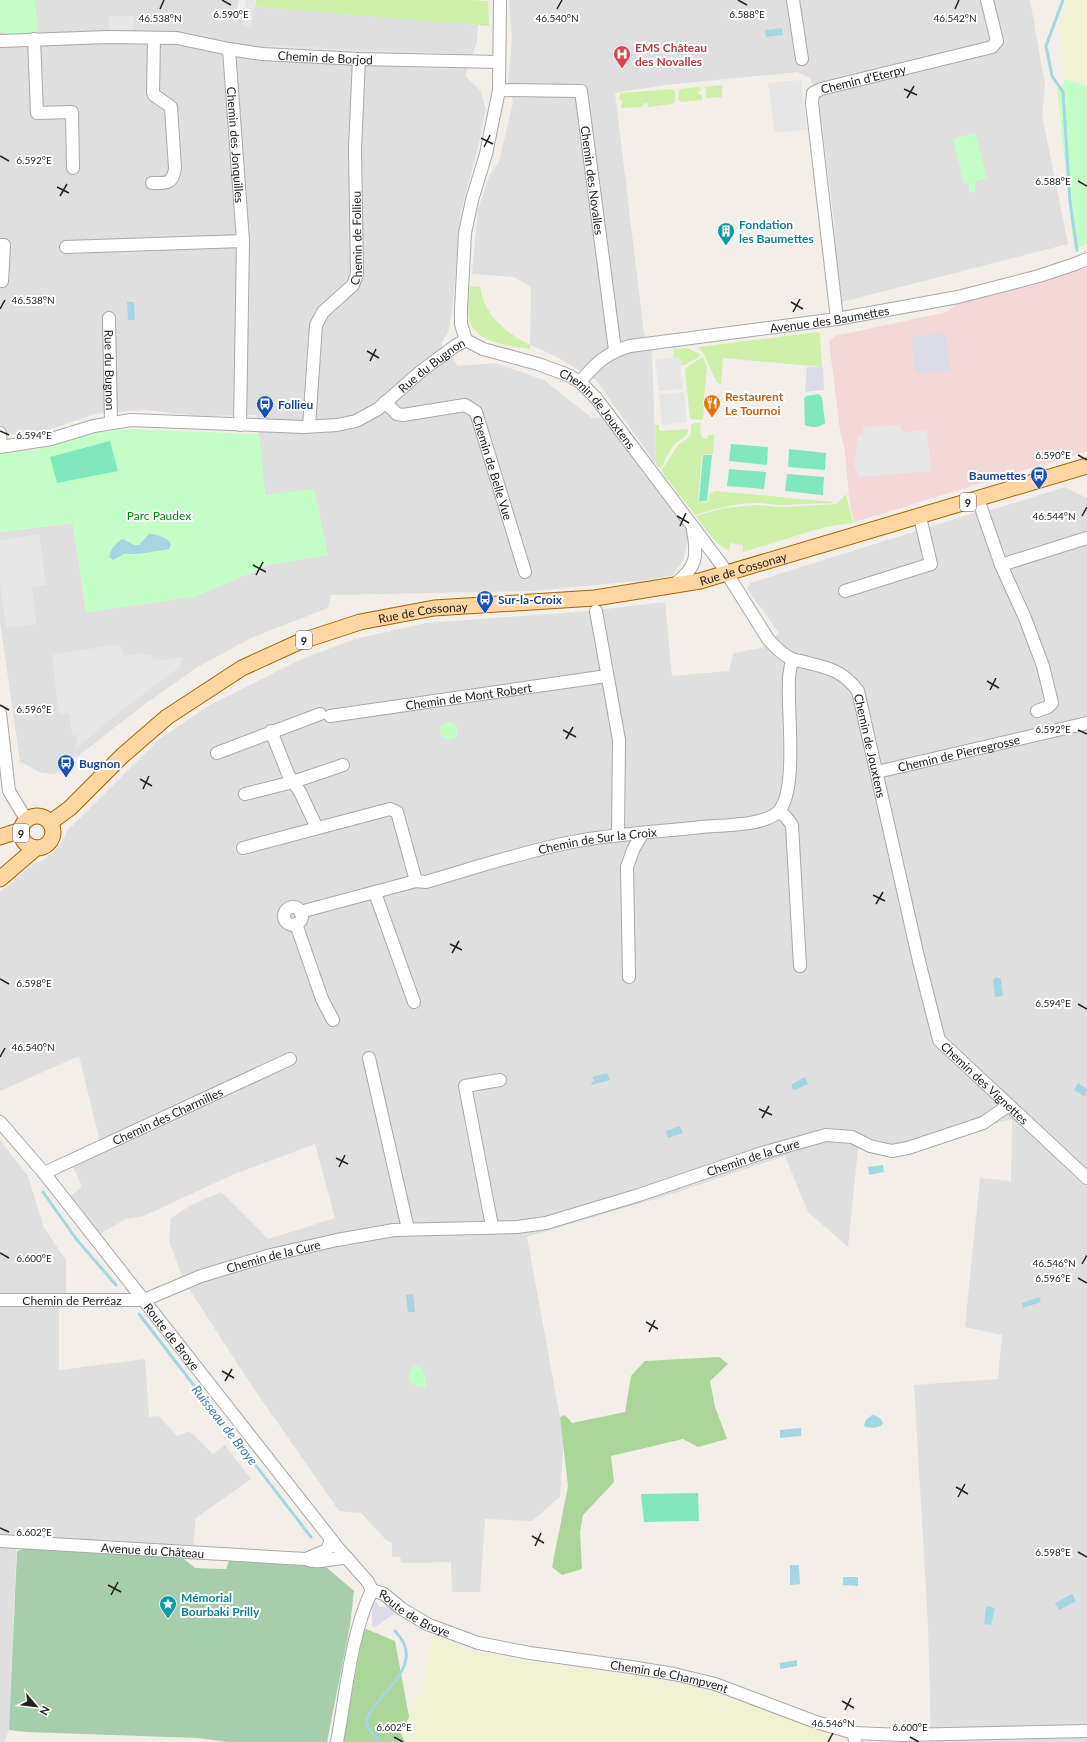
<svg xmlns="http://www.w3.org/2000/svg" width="1087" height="1742" viewBox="0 0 1087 1742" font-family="Lato,sans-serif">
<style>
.residential{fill:#e0dfdf}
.commercial{fill:#f4d7d7}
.farmland{fill:#f0f2d3}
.grass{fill:#cef0ab}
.forest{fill:#acd59a}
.cemetery{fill:#a7ceac}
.park{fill:#c4fec7}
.pitch{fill:#81e7be}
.parking{fill:#e6e6e6}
.plaza{fill:#dcdce9}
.water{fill:#a5d6e3}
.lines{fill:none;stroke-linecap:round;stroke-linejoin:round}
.stream{stroke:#a5d6e3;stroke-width:3}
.minor-casing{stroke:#a9a9a9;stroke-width:14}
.major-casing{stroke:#a06800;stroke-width:17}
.minor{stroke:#fff;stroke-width:12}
.major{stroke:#ffd5a1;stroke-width:15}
.ticks{fill:none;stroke:#222;stroke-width:1.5}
.labels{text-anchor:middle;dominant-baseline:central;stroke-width:4;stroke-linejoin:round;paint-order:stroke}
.shield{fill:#fff;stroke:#646464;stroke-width:1}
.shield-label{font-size:11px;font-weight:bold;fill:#222}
.health-label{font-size:12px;font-weight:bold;fill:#be3a42;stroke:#fff;text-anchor:start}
.street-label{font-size:12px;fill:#222;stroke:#fff}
.culture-label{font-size:12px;font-weight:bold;fill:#0d838f;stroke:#fff;text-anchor:start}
.food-label{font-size:12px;font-weight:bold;fill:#c56008;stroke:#fff;text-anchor:start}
.transit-label{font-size:12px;font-weight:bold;fill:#164399;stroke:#fff;text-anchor:start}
.park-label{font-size:12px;fill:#03880b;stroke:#fff}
.water-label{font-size:13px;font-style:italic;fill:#3f77ab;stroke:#fff}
.ticks-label{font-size:10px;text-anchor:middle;fill:#222;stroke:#fff;stroke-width:4;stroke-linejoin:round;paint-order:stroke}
</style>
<rect width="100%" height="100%" fill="#f3efe8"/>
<g class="residential">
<polygon points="0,0 239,0 237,10 255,7 478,25 477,42 465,76 480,90 486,109 478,148 461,211 452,313 448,332 441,344 458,366 495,363 544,380 592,418 603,417 607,420 689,532 684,558 673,575 649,580 534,591 331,595 328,608 251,638 196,668 145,704 55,774 42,773 20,762 0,621 0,532 73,523 86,612 193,597 271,564 327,555 265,495 256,415 205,416 142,410 95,414 51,429 0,436"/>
<polygon points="509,0 1030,0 1045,85 1042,115 1068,244 842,302 838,285 834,221 819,103 810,78 797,72 666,85 615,93 644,333 652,352 656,464 596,380 555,356 530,345 531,287 514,277 472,274 478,209 490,174 499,162 513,102 508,81 512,38"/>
<polygon points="1065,487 1087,498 1087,1742 931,1742 928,1624 914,1385 998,1379 1002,1335 965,1327 980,1178 1011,1181 1012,1119 977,1128 914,1150 880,1155 858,1148 848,1247 808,1212 785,1156 675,1193 527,1237 564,1439 560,1497 532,1521 485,1519 480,1592 452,1592 451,1562 402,1563 400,1557 392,1557 392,1543 386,1540 361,1513 339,1511 248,1380 184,1281 169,1241 171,1218 191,1205 221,1192 268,1239 335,1218 315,1144 232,1175 144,1216 126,1219 100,1234 69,1198 82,1186 73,1167 102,1150 79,1056 0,1091 0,892 33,864 44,860 61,844 67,831 158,740 208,706 299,660 355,639 426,623 588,611 665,602 672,676 729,671 733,653 761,648 779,633 747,589 750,583 974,513 994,509"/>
<polygon points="0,1140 28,1176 44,1228 66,1260 66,1307 59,1307 59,1370 145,1359 149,1417 159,1416 177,1436 189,1431 213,1454 225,1445 251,1479 196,1518 193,1546 17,1537 9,1730 4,1742 0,1742"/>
</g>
<polygon class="commercial" points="1087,268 1087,451 855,522 852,515 849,498 845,451 840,431 829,342 835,336 947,312 959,303"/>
<g class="farmland">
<polygon points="1066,0 1087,0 1087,86 1064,79 1060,23"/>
<polygon points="431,1635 472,1652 675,1683 738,1700 831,1733 831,1742 405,1742 401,1734 425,1678"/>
</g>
<g class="grass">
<polygon points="256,0 469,0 488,1 489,26 255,7"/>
<polygon points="721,85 722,87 722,97 706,98 705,87"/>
<polygon points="699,87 702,90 698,92 699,94 702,95 702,100 682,102 678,100 679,89"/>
<polygon points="672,89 675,92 675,101 672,104 648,107 647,103 643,104 643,107 621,108 622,101 619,100 620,93"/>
<path d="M470,286L480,287C484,315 506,333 530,345V349C509,346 474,343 469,318C467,308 469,297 470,286Z"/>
<polygon points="817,332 820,334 822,367 723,358 721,384 717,383 703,353 698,347"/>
<polygon points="688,348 700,354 699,357 685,365 681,366 680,358 673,358 674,349"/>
<polygon points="703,357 707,367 703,406 704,407 703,420 690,419 685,370 688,366"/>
<path d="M694,423H701L700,432L703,438H708V435H714V437L713,454H702L698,501L708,502L710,493L716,491L832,502V503C817,503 803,504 788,505C778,506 767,503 757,503C736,503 715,509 695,515L661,471L678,445L687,439L691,434V425Z"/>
<path d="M655,425H659V430L662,431L688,429C688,439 679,439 674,445C669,452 666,459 662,466L659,468L656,464Z"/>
<path d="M846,494L853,523L825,527L743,552V545L730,543L729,551C714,544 706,529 696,516L724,508L756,505L787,507L837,504Z"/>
</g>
<g class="forest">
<polygon points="719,1357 728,1364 710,1381 715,1407 727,1439 698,1447 683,1439 611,1456 614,1482 583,1515 580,1532 582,1569 562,1575 552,1567 568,1486 560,1417 565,1415 572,1423 625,1412 631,1376 645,1361"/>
<polygon points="364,1628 395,1641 409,1717 401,1734 405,1742 343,1742"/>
</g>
<polygon class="cemetery" points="27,1548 169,1557 184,1559 195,1568 226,1569 229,1561 326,1567 354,1591 350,1626 327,1742 229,1742 197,1738 27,1732 9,1730 17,1551"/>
<g class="park">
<polygon points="0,0 35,0 38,34 13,37 0,31"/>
<polygon points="1064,79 1087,86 1087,244 1074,249 1057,87 1064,86"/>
<polygon points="975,133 987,178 975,181 975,191 970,193 968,183 964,184 953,139"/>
<polygon points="125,429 259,434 265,495 314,489 328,555 271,564 194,597 86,612 73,523 0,532 0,454 36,449 88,434"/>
<circle cx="449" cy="731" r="9"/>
<path d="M415,1366L422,1368C425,1375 426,1379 426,1386C420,1389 415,1385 410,1382C408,1377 410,1369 415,1366Z"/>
</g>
<g class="pitch">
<path d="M819,394L822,398L825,423C821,428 811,428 805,425L804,398L806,396Z"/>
<polygon points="110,441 118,471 57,483 50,457"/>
<polygon points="731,444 768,447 767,465 729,461"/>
<polygon points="789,449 826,453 825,470 788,467"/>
<polygon points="703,455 712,455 707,501 699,501"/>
<polygon points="729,469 766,472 764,489 727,486"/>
<polygon points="787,474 824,477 823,495 785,491"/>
<polygon points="698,1493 699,1521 644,1522 641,1494"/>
</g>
<g class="parking">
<polygon points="246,0 255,0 251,27 243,26"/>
<polygon points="109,16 134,16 134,31 109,32"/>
<polygon points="267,45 391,51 390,56 267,50"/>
<polygon points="401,51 457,53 457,58 400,56"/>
<polygon points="367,62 449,65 448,69 366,66"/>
<polygon points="801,80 807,129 775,133 768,83"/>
<polygon points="680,357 683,389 659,391 655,360"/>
<polygon points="684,392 687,422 662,425 659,394"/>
<polygon points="900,425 903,432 927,430 931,471 859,477 854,465 858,436 864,435 862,427"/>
<polygon points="39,534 46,585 32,587 36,624 6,628 0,584 0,540"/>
<polygon points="120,644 123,656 144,653 145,655 152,654 153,661 182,657 181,666 122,710 75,749 77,743 76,735 72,735 69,713 59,714 52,655"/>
</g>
<g class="plaza">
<polygon points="946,333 950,370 915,373 912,336"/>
<polygon points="807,367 823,367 824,390 805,392"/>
<polygon points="375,1600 380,1607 387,1606 389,1604 398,1611 375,1627 372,1626 372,1609 370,1607"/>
</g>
<g class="water">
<polygon points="782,28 783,35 766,37 765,30"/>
<polygon points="127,302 134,302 135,320 128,320"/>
<path d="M149,534C157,534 164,537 170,542L171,545L169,549L139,554H124L113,560L109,557C110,550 116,542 123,539L134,545H139Z"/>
<polygon points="996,977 1001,979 1003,996 995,997 993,980"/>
<polygon points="607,1073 610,1080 592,1085 591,1083 594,1081 592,1077"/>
<polygon points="805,1077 808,1084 795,1090 792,1088 792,1084"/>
<polygon points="1078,1083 1087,1089 1085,1097 1074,1090"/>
<polygon points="680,1126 683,1133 668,1138 666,1131"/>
<polygon points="883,1165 884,1172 869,1175 868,1167"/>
<polygon points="413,1294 415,1312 408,1312 406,1295"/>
<polygon points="1039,1297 1041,1302 1023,1308 1022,1303"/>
<path d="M872,1415C878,1416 880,1417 883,1423C879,1429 872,1428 865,1427L864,1425L866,1420Z"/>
<polygon points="801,1428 801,1436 780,1438 780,1430"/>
<polygon points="790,1565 799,1565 800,1584 790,1585"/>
<polygon points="843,1577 858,1577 858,1586 843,1585"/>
<polygon points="1072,1594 1076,1601 1059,1610 1055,1603"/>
<polygon points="989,1606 995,1609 991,1625 984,1624 986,1608"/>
<polygon points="797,1660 797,1666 780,1669 780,1663"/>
</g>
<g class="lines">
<g class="stream">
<polyline points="1063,0 1046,46 1052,76 1063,92 1070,202 1077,250"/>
<polyline points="43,1192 77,1240 116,1285"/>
<polyline points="139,1314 311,1537"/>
<path d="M380,1742C377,1736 371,1733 368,1728C357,1707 419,1677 404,1644C402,1639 398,1635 395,1631"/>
</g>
<g class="minor-casing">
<g id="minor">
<polyline points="793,0 802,59"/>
<polyline points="34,39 37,113 72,112 73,168"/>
<path id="s1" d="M0,41L108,37L177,38L229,49L262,54L359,59L499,62"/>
<path id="s2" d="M229,49L243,241L240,425"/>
<path id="s3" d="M499,90L581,91L615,350"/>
<path d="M152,183C165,183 173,185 175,168L171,107L154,95L153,92L154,38"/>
<polyline points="0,245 4,245 2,281"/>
<polyline points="66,247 243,241"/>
<path id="s4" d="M109,318L111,422"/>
<path id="s5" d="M837,319L812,103L813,93L821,89L992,47L997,41L987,0"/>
<path id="s6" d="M466,340L483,349L538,364L568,375L580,382L596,398L721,564L768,639C775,647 783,655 792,659C797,661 803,661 808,663C830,668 844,672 858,691L919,961L939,1040L1087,1178"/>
<polyline points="466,340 461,324 461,309 465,233 472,200 486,154 499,90 500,0"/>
<path id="s7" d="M580,382C596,363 606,353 630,346L837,319L958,297L1039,276L1075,264L1087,259"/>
<path id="s8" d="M385,402L397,414L403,415L465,405L476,412L525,572"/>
<path id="s9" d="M309,426L316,325L323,312L353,285L357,274L355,149L359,59"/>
<polyline points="0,433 1,446"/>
<path id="s10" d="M0,447L51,439L94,426L131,420L304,427L337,425L356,421L378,409L420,372L455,346L466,340"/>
<polyline points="978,499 1001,565 1025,618 1043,666 1052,703 1048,707 1037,711"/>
<polyline points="1001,565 1087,538"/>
<path d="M674,585C697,567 698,557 693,530"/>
<polyline points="845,591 931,564 920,517"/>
<polyline points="596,611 619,740 618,834"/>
<polyline points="0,713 9,791 26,819"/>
<path id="s11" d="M330,716L607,676"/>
<polyline points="271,731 288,774 300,792 317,828"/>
<polyline points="217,753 320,714"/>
<path id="s12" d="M877,772L1087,723"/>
<polyline points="245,794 293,782 343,765"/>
<polyline points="779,811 786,817 792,825 800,966"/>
<polyline points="243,848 390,809 397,812 416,881"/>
<polyline points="375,893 414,1002"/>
<circle cx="293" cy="916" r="9"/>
<path id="s13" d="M300,912L416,881L426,882C474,868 522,852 572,842C614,834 658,832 701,827C721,825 766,826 779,811C798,789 787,710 789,680C789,673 791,666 792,659"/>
<polyline points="296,924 322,999 333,1020"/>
<polyline points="629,977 627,867 633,850 642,834"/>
<polyline points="369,1058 408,1229"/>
<path id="s14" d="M0,1122L44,1173L338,1548L368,1582L372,1590L384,1594L402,1609L427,1624L478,1643L530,1653L631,1667L674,1674L715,1684L816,1722L854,1733L855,1742"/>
<path id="s15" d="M44,1173L290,1059"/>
<polyline points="492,1226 465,1086 500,1080"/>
<path id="s16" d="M0,1300H144L201,1276L271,1255L337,1240L394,1230L517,1227L546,1223L639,1195L762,1153L826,1135L852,1137L870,1146L892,1151L908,1148L983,1123L1009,1105"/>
<path id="s17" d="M0,1541L305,1559C321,1565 331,1557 347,1558"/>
<polyline points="306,1559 327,1550 331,1540"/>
<polyline points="854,1733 902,1735 1087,1731"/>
<path d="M337,1742C346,1694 351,1633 372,1590"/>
</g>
</g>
<g class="major-casing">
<g id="major">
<circle cx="37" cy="832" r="16"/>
<path id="s18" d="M51,822L70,808L122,756L167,717L242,668L299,642L360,622L434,608L595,598L700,581L1087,466"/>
<polyline points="0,837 21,830"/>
<polyline points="0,879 36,848"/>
</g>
</g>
<use href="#minor" class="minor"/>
<use href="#major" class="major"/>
</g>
<path class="ticks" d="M222,0L231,5M738,0L747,5M160,9L164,0M557,9L562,0M955,9L959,0M904,89L917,95M907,98L914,86M481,138L493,144M484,147L490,135M0,156L9,161M1078,181L1087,186M57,187L69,193M60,196L67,184M791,302L803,309M0,309L5,300M793,312L800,299M367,351L379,358M370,361L376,349M0,431L9,435M1078,455L1087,460M677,516L689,523M1082,516L1087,507M680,526L686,513M253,565L266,572M256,575L263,562M987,681L999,688M990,690L996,678M0,705L9,710M563,730L576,737M1078,730L1087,734M566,739L573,727M140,779L152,786M143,789L149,776M873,895L885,901M876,904L883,892M450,944L462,950M452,953L459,941M0,979L9,984M1078,1004L1087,1009M0,1057L5,1048M759,1109L772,1115M762,1118L769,1106M336,1158L348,1164M339,1167L345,1155M0,1253L9,1258M1082,1264L1087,1255M1078,1278L1087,1283M646,1322L658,1329M649,1332L655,1320M222,1371L234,1378M225,1381L232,1369M956,1487L968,1494M958,1497L965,1484M0,1528L9,1532M532,1536L544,1543M535,1546L541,1533M1078,1552L1087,1557M108,1585L121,1592M111,1595L118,1582M842,1701L854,1708M845,1710L851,1698M394,1737L403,1742M910,1737L919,1742M828,1742L833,1733"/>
<defs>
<g id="hospital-pin" transform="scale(0.9)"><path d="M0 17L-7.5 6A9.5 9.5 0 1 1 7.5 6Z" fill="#e0444e" stroke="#fff"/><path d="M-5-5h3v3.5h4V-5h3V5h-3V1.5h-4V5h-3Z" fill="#fff"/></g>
<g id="building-pin" transform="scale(0.9)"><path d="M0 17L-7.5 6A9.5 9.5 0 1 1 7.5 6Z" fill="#0f9aa8" stroke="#fff"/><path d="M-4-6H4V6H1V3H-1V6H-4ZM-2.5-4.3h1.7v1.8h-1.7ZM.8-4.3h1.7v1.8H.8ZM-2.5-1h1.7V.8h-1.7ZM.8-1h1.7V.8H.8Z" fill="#fff"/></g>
<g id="restaurant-pin" transform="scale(0.9)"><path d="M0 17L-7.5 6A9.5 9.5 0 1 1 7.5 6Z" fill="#e8710a" stroke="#fff"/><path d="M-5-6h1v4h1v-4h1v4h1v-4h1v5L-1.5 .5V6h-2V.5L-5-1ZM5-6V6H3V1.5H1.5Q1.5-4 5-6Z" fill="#fff"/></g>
<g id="bus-pin" transform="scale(0.9)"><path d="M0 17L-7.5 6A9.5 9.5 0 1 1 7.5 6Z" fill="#1a4fb4" stroke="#fff"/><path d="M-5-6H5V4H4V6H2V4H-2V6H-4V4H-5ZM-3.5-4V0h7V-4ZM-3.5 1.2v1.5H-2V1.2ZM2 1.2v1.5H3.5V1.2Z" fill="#fff"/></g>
<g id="sight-pin" transform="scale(0.9)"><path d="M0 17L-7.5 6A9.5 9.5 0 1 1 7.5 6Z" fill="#0f9aa8" stroke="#fff"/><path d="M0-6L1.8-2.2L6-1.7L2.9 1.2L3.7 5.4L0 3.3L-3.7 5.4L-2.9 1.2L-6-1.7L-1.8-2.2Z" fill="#fff"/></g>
</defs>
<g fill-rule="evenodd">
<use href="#hospital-pin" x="622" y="54"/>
<use href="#building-pin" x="726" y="231"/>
<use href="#restaurant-pin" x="712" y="403"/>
<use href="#bus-pin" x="265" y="404"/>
<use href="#bus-pin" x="1039" y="475"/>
<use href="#bus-pin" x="485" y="599"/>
<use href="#bus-pin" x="66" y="763"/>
<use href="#sight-pin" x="168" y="1604"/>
</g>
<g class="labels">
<g class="shield">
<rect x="960" y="493" width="16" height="18" rx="3"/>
<rect x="296" y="631" width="16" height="18" rx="3"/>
<rect x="13" y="824" width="16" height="18" rx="3"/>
</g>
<g class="shield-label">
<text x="968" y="502">9</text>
<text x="304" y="640">9</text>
<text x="21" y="833">9</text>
</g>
<g class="health-label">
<text x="635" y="47">EMS Château<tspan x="635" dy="14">des Novalles</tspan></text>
</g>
<g class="street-label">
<text stroke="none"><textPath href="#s1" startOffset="327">Chemin de Borjod</textPath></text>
<text stroke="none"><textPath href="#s5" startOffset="280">Chemin d'Eterpy</textPath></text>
<text stroke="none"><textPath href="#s2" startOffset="96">Chemin des Jonquilles</textPath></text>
<text stroke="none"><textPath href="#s3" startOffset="172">Chemin des Novalles</textPath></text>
<text stroke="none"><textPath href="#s9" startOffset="204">Chemin de Follieu</textPath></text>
<text stroke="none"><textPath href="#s7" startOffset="264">Avenue des Baumettes</textPath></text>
<text stroke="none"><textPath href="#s10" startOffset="454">Rue du Bugnon</textPath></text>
<text stroke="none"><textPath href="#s4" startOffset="52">Rue du Bugnon</textPath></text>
<text stroke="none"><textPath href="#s6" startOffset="153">Chemin de Jouxtens</textPath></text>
<text stroke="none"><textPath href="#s8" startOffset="157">Chemin de Belle Vue</textPath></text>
<text stroke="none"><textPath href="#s18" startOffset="761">Rue de Cossonay</textPath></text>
<text stroke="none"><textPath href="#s18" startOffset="437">Rue de Cossonay</textPath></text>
<text stroke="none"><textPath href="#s11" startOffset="140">Chemin de Mont Robert</textPath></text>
<text stroke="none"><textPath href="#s6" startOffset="604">Chemin de Jouxtens</textPath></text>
<text stroke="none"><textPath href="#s12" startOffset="84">Chemin de Pierregrosse</textPath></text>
<text stroke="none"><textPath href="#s13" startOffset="307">Chemin de Sur la Croix</textPath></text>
<text stroke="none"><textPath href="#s6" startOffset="969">Chemin des Vignettes</textPath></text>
<text stroke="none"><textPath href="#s15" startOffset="136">Chemin des Charmilles</textPath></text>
<text stroke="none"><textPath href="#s16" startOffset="774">Chemin de la Cure</textPath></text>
<text stroke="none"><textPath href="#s16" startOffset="281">Chemin de la Cure</textPath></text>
<text stroke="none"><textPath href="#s16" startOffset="72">Chemin de Perréaz</textPath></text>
<text stroke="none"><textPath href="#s14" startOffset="275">Route de Broye</textPath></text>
<text stroke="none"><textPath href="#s17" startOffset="153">Avenue du Château</textPath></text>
<text stroke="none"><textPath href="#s14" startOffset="647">Route de Broye</textPath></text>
<text stroke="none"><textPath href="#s14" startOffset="912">Chemin de Champvent</textPath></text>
</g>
<g class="culture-label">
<text x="739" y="224">Fondation<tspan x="739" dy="14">les Baumettes</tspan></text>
<text x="181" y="1597">Mémorial<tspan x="181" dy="14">Bourbaki Prilly</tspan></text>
</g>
<g class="food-label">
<text x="725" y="396">Restaurent<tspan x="725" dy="14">Le Tournoi</tspan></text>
</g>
<g class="transit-label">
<text x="278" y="404">Follieu</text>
<text x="1026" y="475" text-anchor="end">Baumettes</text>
<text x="498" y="599">Sur-la-Croix</text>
<text x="79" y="763">Bugnon</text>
</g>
<g class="park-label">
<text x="159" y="515">Parc Paudex</text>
</g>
<g class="water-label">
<text transform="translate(225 1425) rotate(52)">Ruisseau de Broye</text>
</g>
</g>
<g class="ticks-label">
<text x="231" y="18">6.590°E</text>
<text x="747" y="18">6.588°E</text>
<text x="160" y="22">46.538°N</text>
<text x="557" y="22">46.540°N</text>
<text x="955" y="22">46.542°N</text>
<text x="34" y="164">6.592°E</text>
<text x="1053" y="185">6.588°E</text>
<text x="33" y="304">46.538°N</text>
<text x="34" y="439">6.594°E</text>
<text x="1053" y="459">6.590°E</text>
<text x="1054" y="520">46.544°N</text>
<text x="34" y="713">6.596°E</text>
<text x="1053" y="733">6.592°E</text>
<text x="34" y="987">6.598°E</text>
<text x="1053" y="1007">6.594°E</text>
<text x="33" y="1051">46.540°N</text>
<text x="34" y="1262">6.600°E</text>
<text x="1054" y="1267">46.546°N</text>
<text x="1053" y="1282">6.596°E</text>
<text x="34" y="1536">6.602°E</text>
<text x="1053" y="1556">6.598°E</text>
<text x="833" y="1727">46.546°N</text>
<text x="394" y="1731">6.602°E</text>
<text x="910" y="1731">6.600°E</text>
</g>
<g transform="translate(36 1706) rotate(118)" stroke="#ffffff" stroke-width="3" paint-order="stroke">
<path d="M0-3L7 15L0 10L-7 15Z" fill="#222222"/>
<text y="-6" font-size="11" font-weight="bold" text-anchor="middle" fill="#222222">N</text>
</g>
</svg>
